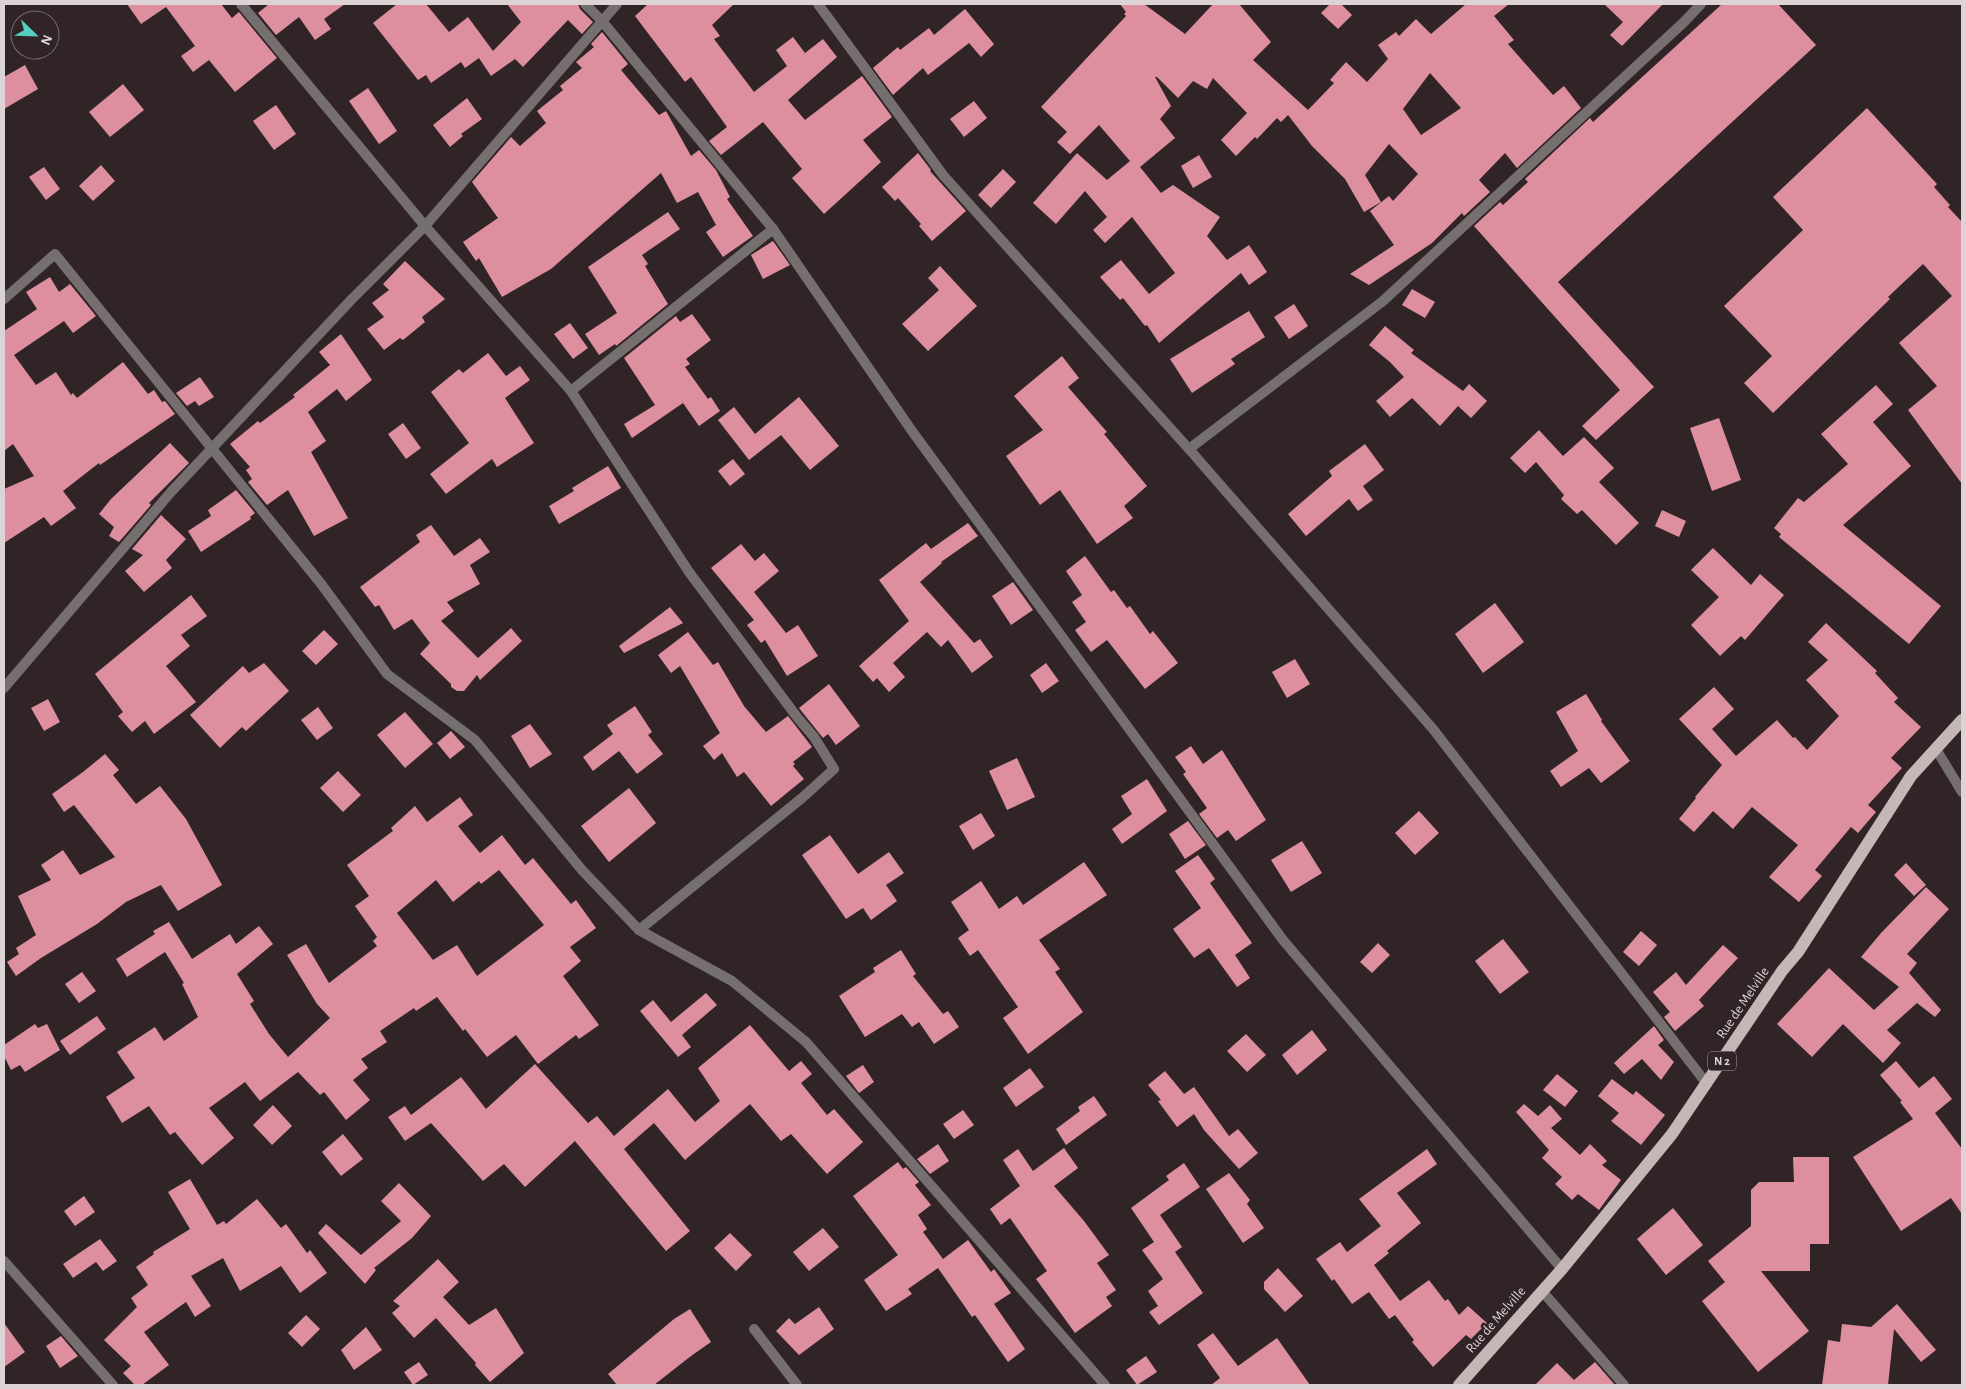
<svg xmlns="http://www.w3.org/2000/svg" width="1966" height="1389" viewBox="0 0 1966 1389" font-family="'Alegreya Sans',sans-serif">
<style>
.building{fill:#dd8fa0;fill-rule:evenodd}
.lines{fill:none;stroke-linecap:round;stroke-linejoin:round}
.minor{stroke:#766f70;stroke-width:10}
.tertiary{stroke:#766f70;stroke-width:10}
.primary{stroke:#c5b6b8;stroke-width:12}
.labels{text-anchor:middle;dominant-baseline:central;stroke-width:5;stroke-linejoin:round;paint-order:stroke}
.shield{fill:#312427;stroke:#a99ea1;stroke-width:1}
.shield-label{font-size:12px;font-weight:bold;fill:#dcd3d5}
.street-label{font-size:14px;fill:#dcd3d5;stroke:#312427}
</style>
<rect width="100%" height="100%" fill="#312427"/>
<g class="building">
<polygon points="127,4 221,4 232,18 239,12 277,58 235,92 209,60 193,72 181,56 195,46 166,7 141,24"/>
<polygon points="269,4 345,4 324,19 331,29 315,40 299,17 276,35 258,13"/>
<polygon points="397,4 426,4 449,32 468,17 493,51 521,22 507,4 578,4 580,9 593,22 582,34 568,20 523,67 515,59 491,76 479,58 465,68 461,62 431,83 426,75 418,80 373,23"/>
<polygon points="648,4 734,4 712,25 720,36 714,39 754,92 787,66 776,50 793,37 805,53 823,39 837,57 788,100 805,120 862,76 892,117 863,140 881,162 824,214 792,178 802,169 763,122 721,155 709,141 727,127 691,77 685,82 635,16"/>
<path d="M1120,4H1144L1185,34L1213,4H1239L1271,42L1253,60L1308,110L1334,83L1330,80L1346,62L1367,82L1388,59L1378,45L1396,32L1399,36L1416,19L1431,34L1466,4H1509L1494,16L1514,40L1508,44L1553,95L1564,86L1581,108L1517,168L1505,153L1479,180L1490,192L1464,216L1462,213L1432,243L1369,285L1350,274L1394,245L1370,211L1389,196L1393,201L1418,174L1389,144L1365,175L1381,202L1364,212L1345,179L1312,146L1288,115L1281,122L1277,118L1257,139L1255,137L1236,156L1221,140L1247,113L1213,78L1207,89L1193,81L1178,98L1157,77H1155L1171,106L1160,119L1175,138L1140,167L1161,193L1173,185L1220,217L1207,236L1227,260L1249,245L1267,272L1249,285L1241,273L1159,343L1147,325L1145,326L1123,298L1120,300L1100,277L1121,260L1149,294L1175,273L1132,217L1105,243L1093,230L1107,217L1085,191L1056,224L1033,203L1077,153L1107,180L1130,161L1099,125L1070,154L1057,142L1067,132L1041,107L1126,16L1124,14L1126,12ZM1430,73L1461,108L1421,135L1403,109Z"/>
<polygon points="1330,4 1341,4 1352,15 1338,29 1321,13"/>
<polygon points="1604,4 1663,4 1622,46 1610,35 1623,22"/>
<polygon points="1722,4 1778,4 1816,45 1558,282 1654,387 1596,440 1582,426 1620,390 1474,226 1500,202 1503,205 1528,182 1525,179 1590,118 1593,122"/>
<polygon points="965,9 994,44 981,57 969,43 928,75 923,68 893,95 873,68 898,47 900,50 929,28 934,35"/>
<polygon points="602,32 628,64 621,70 659,115 666,111 691,156 699,150 716,170 730,197 727,199 753,236 723,257 706,232 716,225 698,192 677,203 661,173 551,269 502,297 479,258 476,261 463,242 498,218 472,182 511,137 520,146 546,123 537,111 563,90 560,86 582,68 576,62 594,47 591,44"/>
<polygon points="25,65 38,89 4,109 4,77"/>
<polygon points="123,84 144,110 110,137 89,112"/>
<polygon points="368,88 397,131 379,144 349,101"/>
<polygon points="467,98 482,119 461,134 463,136 450,147 433,125"/>
<polygon points="974,101 987,118 964,137 950,119"/>
<polygon points="276,105 296,134 274,150 253,121"/>
<polygon points="1867,108 1937,184 1934,187 1950,205 1948,207 1962,222 1962,484 1908,410 1937,386 1899,343 1952,296 1923,264 1888,297 1890,299 1773,413 1744,383 1772,356 1724,306 1803,230 1773,197"/>
<polygon points="918,153 931,170 930,171 966,211 932,241 919,226 921,224 898,198 895,201 882,187"/>
<polygon points="1199,155 1212,177 1193,188 1181,166"/>
<polygon points="101,165 115,181 93,201 79,186"/>
<polygon points="44,167 60,189 46,200 29,177"/>
<polygon points="1003,169 1016,182 991,208 978,195"/>
<polygon points="668,212 680,229 642,255 648,264 645,266 668,304 616,346 615,344 599,355 585,334 617,313 588,267"/>
<polygon points="773,241 790,265 763,279 751,255"/>
<polygon points="405,261 445,299 422,317 425,322 403,340 400,338 384,350 367,329 384,317 372,303 389,290 383,284"/>
<polygon points="940,266 977,306 928,351 902,324 939,290 928,278"/>
<polygon points="50,277 59,292 70,284 96,316 73,333 64,321 14,355 36,385 56,372 71,395 73,393 77,398 123,362 148,394 154,390 162,402 165,401 175,414 100,465 99,463 63,491 76,508 51,526 44,517 4,543 4,489 34,476 13,444 4,451 4,331 37,309 26,292"/>
<polygon points="1412,289 1435,302 1425,318 1402,305"/>
<polygon points="1294,304 1308,326 1289,339 1274,317"/>
<polygon points="1249,311 1265,337 1231,359 1235,364 1192,393 1170,359"/>
<polygon points="692,314 711,340 686,359 690,364 685,367 708,399 711,397 720,411 699,426 683,403 632,438 624,424 655,405 624,358 676,316 680,322"/>
<polygon points="570,323 588,348 573,359 554,334"/>
<polygon points="1385,326 1414,350 1411,353 1463,391 1469,384 1487,401 1471,418 1458,406 1440,426 1412,398 1390,417 1376,401 1404,377 1390,362 1369,345"/>
<polygon points="341,334 372,380 346,401 337,389 308,412 326,441 311,452 348,518 314,536 288,490 267,505 248,482 252,479 246,470 250,467 230,444 258,421 260,423 295,397 293,395 330,365 319,352"/>
<polygon points="488,353 506,376 520,366 530,380 505,398 534,443 497,467 492,459 446,494 430,474 469,443 431,392 459,369 463,373"/>
<polygon points="1062,356 1079,378 1068,387 1107,432 1104,434 1147,486 1124,506 1133,518 1097,544 1060,490 1040,505 1006,456 1043,430 1014,396"/>
<polygon points="200,377 214,397 199,406 195,401 187,406 176,393"/>
<polygon points="1876,385 1893,404 1873,422 1911,466 1843,525 1941,606 1909,644 1779,537 1781,534 1774,528 1798,498 1804,502 1848,464 1821,434"/>
<polygon points="799,397 839,446 810,470 781,435 749,460 718,420 734,407 755,434"/>
<polygon points="1719,418 1741,480 1712,491 1690,428"/>
<polygon points="403,423 421,448 406,459 388,434"/>
<polygon points="1539,430 1563,456 1584,437 1614,468 1599,482 1639,523 1616,545 1582,510 1577,514 1561,499 1564,495 1536,462 1525,473 1510,458"/>
<polygon points="170,443 189,463 149,503 151,505 119,542 109,536 114,527 99,514 111,499"/>
<polygon points="1365,444 1384,470 1363,486 1373,500 1358,511 1349,499 1306,536 1288,514 1332,476 1329,471"/>
<polygon points="733,459 745,474 730,486 718,471"/>
<polygon points="608,466 621,488 559,524 549,506 574,491 572,488"/>
<polygon points="236,490 255,513 250,517 251,519 201,552 188,531 211,516 208,510"/>
<polygon points="1662,510 1686,521 1679,537 1655,526"/>
<polygon points="161,515 186,539 166,560 172,568 144,592 125,571 143,555 132,549"/>
<polygon points="968,523 978,536 941,562 942,563 920,582 974,643 980,639 993,657 972,673 948,640 941,647 927,632 893,663 905,677 889,692 877,678 873,682 859,666 909,621 879,580 926,543 931,549"/>
<polygon points="431,525 454,556 480,538 490,552 470,565 480,584 447,602 454,611 441,621 478,658 511,628 522,641 480,680 477,675 464,691 457,691 451,687 451,684 420,654 430,643 412,619 394,630 379,605 375,607 360,587 420,542 416,535"/>
<polygon points="741,544 755,561 764,553 779,571 754,592 786,633 798,625 818,656 787,676 765,640 761,643 747,625 754,620 711,568"/>
<polygon points="1713,548 1751,585 1760,574 1784,595 1745,640 1741,636 1720,656 1691,625 1719,597 1691,570"/>
<polygon points="1085,556 1111,592 1114,590 1127,608 1130,606 1150,634 1153,631 1178,663 1145,689 1107,640 1091,652 1075,630 1086,622 1072,602 1082,595 1066,571"/>
<polygon points="1013,582 1033,610 1011,625 992,596"/>
<polygon points="191,595 207,616 181,635 190,646 166,666 196,702 154,734 145,721 132,732 118,716 123,712 95,674"/>
<polygon points="1495,603 1524,642 1483,673 1455,634"/>
<polygon points="670,607 683,623 624,653 619,646"/>
<polygon points="1826,623 1877,671 1875,673 1898,698 1894,702 1921,727 1891,758 1902,768 1868,805 1876,812 1858,833 1851,827 1815,870 1822,876 1799,902 1769,877 1798,845 1752,807 1733,829 1713,811 1694,832 1679,819 1696,798 1695,797 1722,765 1679,719 1714,687 1734,709 1712,729 1736,756 1777,720 1793,738 1795,737 1807,750 1839,716 1806,680 1828,660 1808,642"/>
<polygon points="324,630 338,644 316,665 302,651"/>
<polygon points="688,632 713,665 718,662 744,706 766,732 788,716 812,747 793,762 795,764 793,766 804,779 771,806 744,772 737,777 722,753 714,760 703,746 720,733 680,666 671,673 658,655"/>
<polygon points="1295,659 1310,684 1287,698 1272,672"/>
<polygon points="264,663 289,691 246,731 242,727 220,748 190,715 243,666 249,673"/>
<polygon points="1046,663 1059,681 1042,693 1030,675"/>
<polygon points="829,684 860,726 836,745 828,734 823,738 799,708"/>
<polygon points="1586,694 1602,720 1601,721 1630,761 1601,783 1589,768 1561,787 1550,771 1578,751 1556,712"/>
<polygon points="48,699 60,722 44,731 31,708"/>
<polygon points="635,706 652,732 648,735 663,754 637,774 619,751 593,771 583,757 613,734 607,725"/>
<polygon points="318,707 333,728 317,740 301,720"/>
<polygon points="405,712 433,744 405,768 377,735"/>
<polygon points="530,724 552,754 530,768 511,736"/>
<polygon points="451,731 465,747 450,759 437,743"/>
<polygon points="1191,746 1203,764 1222,750 1266,820 1236,841 1228,830 1217,838 1199,814 1207,808 1183,774 1186,772 1175,757"/>
<polygon points="105,754 119,770 113,775 136,804 160,786 186,819 222,885 178,911 161,885 126,902 97,924 41,958 16,976 7,962 19,954 16,948 36,935 18,896 51,880 41,865 63,850 80,875 115,857 74,805 64,812 52,794 83,772"/>
<polygon points="1017,758 1035,797 1007,810 989,771"/>
<polygon points="338,771 361,795 343,812 320,788"/>
<polygon points="1147,779 1167,811 1122,844 1112,829 1132,814 1121,796"/>
<polygon points="629,788 656,823 609,862 581,826"/>
<path d="M460,797L473,815L458,826L480,853L502,835L525,865L533,858L571,904L576,900L596,928L570,947L581,961L563,976L599,1025L579,1039L576,1035L538,1064L516,1035L487,1057L465,1029L463,1031L437,997L416,1011L414,1008L380,1031L387,1042L361,1059L368,1068L353,1080L370,1100L346,1120L324,1092L320,1095L298,1072L260,1101L245,1082L209,1108L234,1138L202,1165L175,1132L170,1135L149,1106L122,1123L106,1097L135,1078L117,1052L155,1027L164,1041L198,1017L182,984L184,983L165,952L127,977L116,959L155,934L153,931L169,922L192,959L230,934L236,944L259,926L273,944L237,974L254,1001L250,1004L269,1034L288,1057L330,1018L317,1004L287,955L306,944L329,983L377,946L373,941L377,937L355,906L369,896L347,865L393,831L391,828L415,806L427,822ZM499,870L544,925L477,976L457,945L433,960L397,913L436,880L453,902L479,881L481,884Z"/>
<polygon points="1419,811 1439,833 1415,855 1395,833"/>
<polygon points="981,813 995,836 973,850 959,826"/>
<polygon points="1188,821 1206,845 1185,859 1169,834"/>
<polygon points="830,835 858,874 889,852 904,873 886,885 897,901 871,920 863,908 846,919 802,855"/>
<polygon points="1302,841 1322,873 1291,892 1271,860"/>
<polygon points="1198,855 1215,879 1210,883 1252,943 1235,955 1250,978 1237,987 1209,948 1194,958 1173,929 1201,908 1175,871"/>
<polygon points="1084,862 1107,895 1039,940 1060,969 1055,972 1083,1012 1028,1054 1003,1018 1018,1007 978,950 970,956 958,938 969,930 951,902 981,881 999,909 1017,896 1023,905"/>
<polygon points="1906,863 1926,885 1914,896 1894,875"/>
<polygon points="1926,887 1949,909 1907,954 1917,963 1909,973 1941,1010 1935,1017 1917,1003 1887,1030 1901,1043 1883,1063 1843,1024 1812,1057 1777,1024 1829,968 1874,1010 1899,987 1861,957 1881,933"/>
<polygon points="1641,931 1657,945 1639,966 1623,952"/>
<polygon points="1503,939 1529,972 1500,994 1475,961"/>
<polygon points="1378,943 1390,955 1372,973 1360,962"/>
<polygon points="1723,945 1738,958 1699,1000 1704,1006 1675,1031 1664,1017 1670,1012 1653,992 1676,972 1686,985"/>
<polygon points="901,950 916,974 913,976 943,1014 948,1011 959,1027 934,1044 919,1022 912,1027 902,1014 865,1037 839,996 875,972 873,968"/>
<polygon points="82,972 96,991 79,1003 65,984"/>
<polygon points="706,993 717,1005 682,1035 691,1047 678,1057 640,1011 653,1000 671,1022"/>
<polygon points="97,1016 106,1029 70,1055 60,1041"/>
<polygon points="35,1024 38,1028 47,1024 60,1050 25,1072 20,1065 11,1070 4,1056 4,1045"/>
<polygon points="750,1025 789,1071 801,1061 812,1074 801,1083 827,1115 834,1109 863,1142 827,1174 791,1134 781,1141 750,1104 685,1160 654,1123 624,1149 690,1231 666,1251 575,1141 525,1187 504,1164 483,1181 431,1123 405,1141 388,1117 405,1106 411,1115 461,1077 486,1109 535,1064 588,1123 597,1116 614,1136 668,1089 695,1122 720,1101 698,1068"/>
<polygon points="1654,1026 1664,1040 1658,1045 1674,1062 1661,1080 1642,1059 1624,1074 1614,1063"/>
<polygon points="1312,1030 1327,1050 1297,1075 1282,1055"/>
<polygon points="1246,1034 1266,1055 1247,1072 1227,1051"/>
<polygon points="1896,1061 1919,1088 1934,1076 1952,1099 1935,1113 1962,1149 1962,1214 1951,1198 1901,1231 1853,1157 1913,1119 1900,1102 1902,1101 1880,1075"/>
<polygon points="863,1065 874,1082 859,1093 846,1076"/>
<polygon points="1030,1068 1044,1087 1016,1107 1003,1088"/>
<polygon points="1165,1071 1184,1094 1194,1087 1229,1136 1238,1129 1258,1153 1239,1169 1204,1130 1194,1114 1177,1127 1158,1101 1161,1100 1148,1085"/>
<polygon points="1557,1074 1578,1091 1565,1107 1543,1090"/>
<polygon points="1612,1079 1633,1095 1636,1091 1665,1115 1641,1145 1611,1121 1619,1113 1598,1096"/>
<polygon points="1094,1096 1107,1115 1066,1145 1056,1129 1080,1111 1078,1107"/>
<polygon points="1524,1104 1538,1116 1550,1105 1562,1119 1551,1128 1580,1155 1590,1144 1607,1161 1602,1165 1621,1180 1599,1210 1578,1194 1572,1200 1555,1184 1562,1177 1542,1158 1549,1150 1516,1112"/>
<polygon points="273,1105 292,1126 272,1145 253,1125"/>
<polygon points="963,1110 974,1125 954,1139 943,1124"/>
<polygon points="343,1134 363,1159 341,1176 322,1152"/>
<polygon points="938,1144 949,1161 930,1174 917,1159"/>
<polygon points="1064,1148 1078,1168 1054,1186 1084,1221 1109,1255 1097,1263 1116,1290 1106,1297 1112,1306 1075,1333 1036,1279 1047,1271 1010,1218 1001,1225 990,1209 1020,1186 1003,1160 1018,1149 1033,1171"/>
<polygon points="1427,1149 1437,1164 1397,1193 1421,1223 1387,1251 1389,1253 1374,1265 1400,1301 1429,1280 1445,1301 1448,1299 1459,1315 1468,1306 1487,1323 1471,1339 1466,1335 1433,1367 1412,1342 1414,1340 1395,1315 1389,1319 1369,1292 1352,1304 1334,1279 1332,1281 1316,1259 1340,1242 1347,1252 1381,1226 1359,1199"/>
<polygon points="1793,1157 1829,1157 1829,1244 1810,1244 1810,1271 1761,1271 1809,1331 1758,1372 1702,1301 1725,1282 1708,1261 1751,1226 1751,1190 1759,1182 1794,1182"/>
<polygon points="898,1162 903,1169 906,1167 919,1182 915,1185 931,1205 918,1215 927,1229 923,1232 943,1259 968,1240 991,1272 994,1269 1011,1293 994,1304 1025,1349 1008,1362 975,1315 972,1317 938,1268 908,1289 912,1294 886,1311 864,1280 898,1255 853,1196"/>
<polygon points="1184,1163 1200,1187 1160,1215 1182,1247 1175,1252 1203,1293 1159,1325 1149,1312 1158,1306 1148,1291 1163,1279 1142,1250 1154,1242 1131,1208 1169,1180 1166,1176"/>
<polygon points="1229,1173 1250,1200 1247,1204 1264,1228 1243,1243 1206,1189"/>
<polygon points="190,1179 217,1225 224,1221 226,1224 257,1199 281,1228 286,1224 307,1253 310,1250 327,1273 300,1293 281,1266 240,1291 223,1258 191,1276 211,1306 195,1317 186,1302 144,1332 169,1365 142,1385 135,1385 123,1373 131,1366 104,1340 137,1307 131,1298 148,1285 136,1267 154,1254 153,1252 190,1229 168,1192"/>
<polygon points="399,1183 431,1216 412,1238 374,1268 376,1270 365,1284 318,1233 326,1224 361,1255 401,1221 381,1201"/>
<polygon points="84,1196 95,1212 75,1226 64,1211"/>
<polygon points="1673,1208 1703,1245 1666,1275 1637,1239"/>
<polygon points="823,1228 839,1247 809,1271 793,1252"/>
<polygon points="730,1233 752,1255 736,1271 714,1248"/>
<polygon points="100,1239 117,1261 103,1271 96,1262 73,1278 63,1264"/>
<polygon points="438,1259 459,1282 443,1297 469,1325 496,1308 524,1353 490,1382 475,1365 476,1363 436,1318 414,1338 392,1313 400,1306 393,1301"/>
<polygon points="1278,1268 1303,1296 1285,1312 1264,1289 1264,1282"/>
<polygon points="1897,1304 1936,1350 1921,1362 1894,1329 1888,1385 1822,1385 1828,1340 1840,1342 1842,1324 1871,1327"/>
<polygon points="819,1307 834,1329 799,1355 776,1331 789,1318 795,1324"/>
<polygon points="690,1309 711,1342 691,1356 654,1385 617,1385 608,1374 674,1319"/>
<polygon points="306,1315 320,1329 302,1347 288,1333"/>
<polygon points="4,1323 25,1352 4,1367"/>
<polygon points="366,1327 382,1350 354,1370 341,1350"/>
<polygon points="1213,1333 1238,1366 1277,1338 1310,1385 1211,1385 1220,1378 1197,1345"/>
<polygon points="61,1336 78,1356 60,1368 46,1346"/>
<polygon points="1146,1356 1157,1372 1137,1385 1126,1370"/>
<polygon points="419,1362 428,1375 413,1385 404,1372"/>
<polygon points="1595,1362 1615,1385 1535,1385 1557,1363 1574,1380"/>
</g>
<g class="lines">
<g class="minor">
<polyline points="241,4 425,226 571,391 689,572 797,717 814,737 834,769 802,798 639,930"/>
<polyline points="585,4 602,21 773,229 912,431 1283,940 1562,1269"/>
<polyline points="818,4 943,175 1189,449 1433,729 1707,1084"/>
<polyline points="4,299 55,254 322,585 387,674 475,740 582,870 639,930 732,981 806,1042 1105,1385"/>
<polyline points="571,391 773,229"/>
<polyline points="1189,449 1383,301 1684,22 1701,4"/>
<polyline points="4,688 171,492 351,300 425,226 617,4"/>
<polyline points="4,1261 113,1385"/>
<polyline points="1542,1291 1624,1385"/>
<polyline points="754,1329 797,1385"/>
</g>
<polyline class="tertiary" points="1936,749 1962,792"/>
<polyline class="primary" points="1459,1385 1562,1269 1672,1134 1782,971 1798,952 1911,776 1962,720"/>
</g>
<g class="labels">
<rect class="shield" x="1708" y="1051.5" width="28" height="19" rx="4"/>
<g class="shield-label">
<text x="1722" y="1061">N 2</text>
</g>
<g class="street-label">
<text transform="translate(1743 1003) rotate(-56)">Rue de Melville</text>
<text transform="translate(1496 1320) rotate(-49)">Rue de Melville</text>
</g>
</g>
<rect width="1966" height="1389" fill="none" stroke="#dcd3d5" stroke-width="10"/>
<g transform="translate(35 35) rotate(113)"><circle r="24" fill="#312427" stroke="#756a6d"/>
<path d="M0-4L9 19L0 12L-9 19Z" fill="#57cec1"/>
<text y="-8" font-size="14" font-weight="bold" text-anchor="middle" fill="#dcd3d5">N</text>
</g>
</svg>
